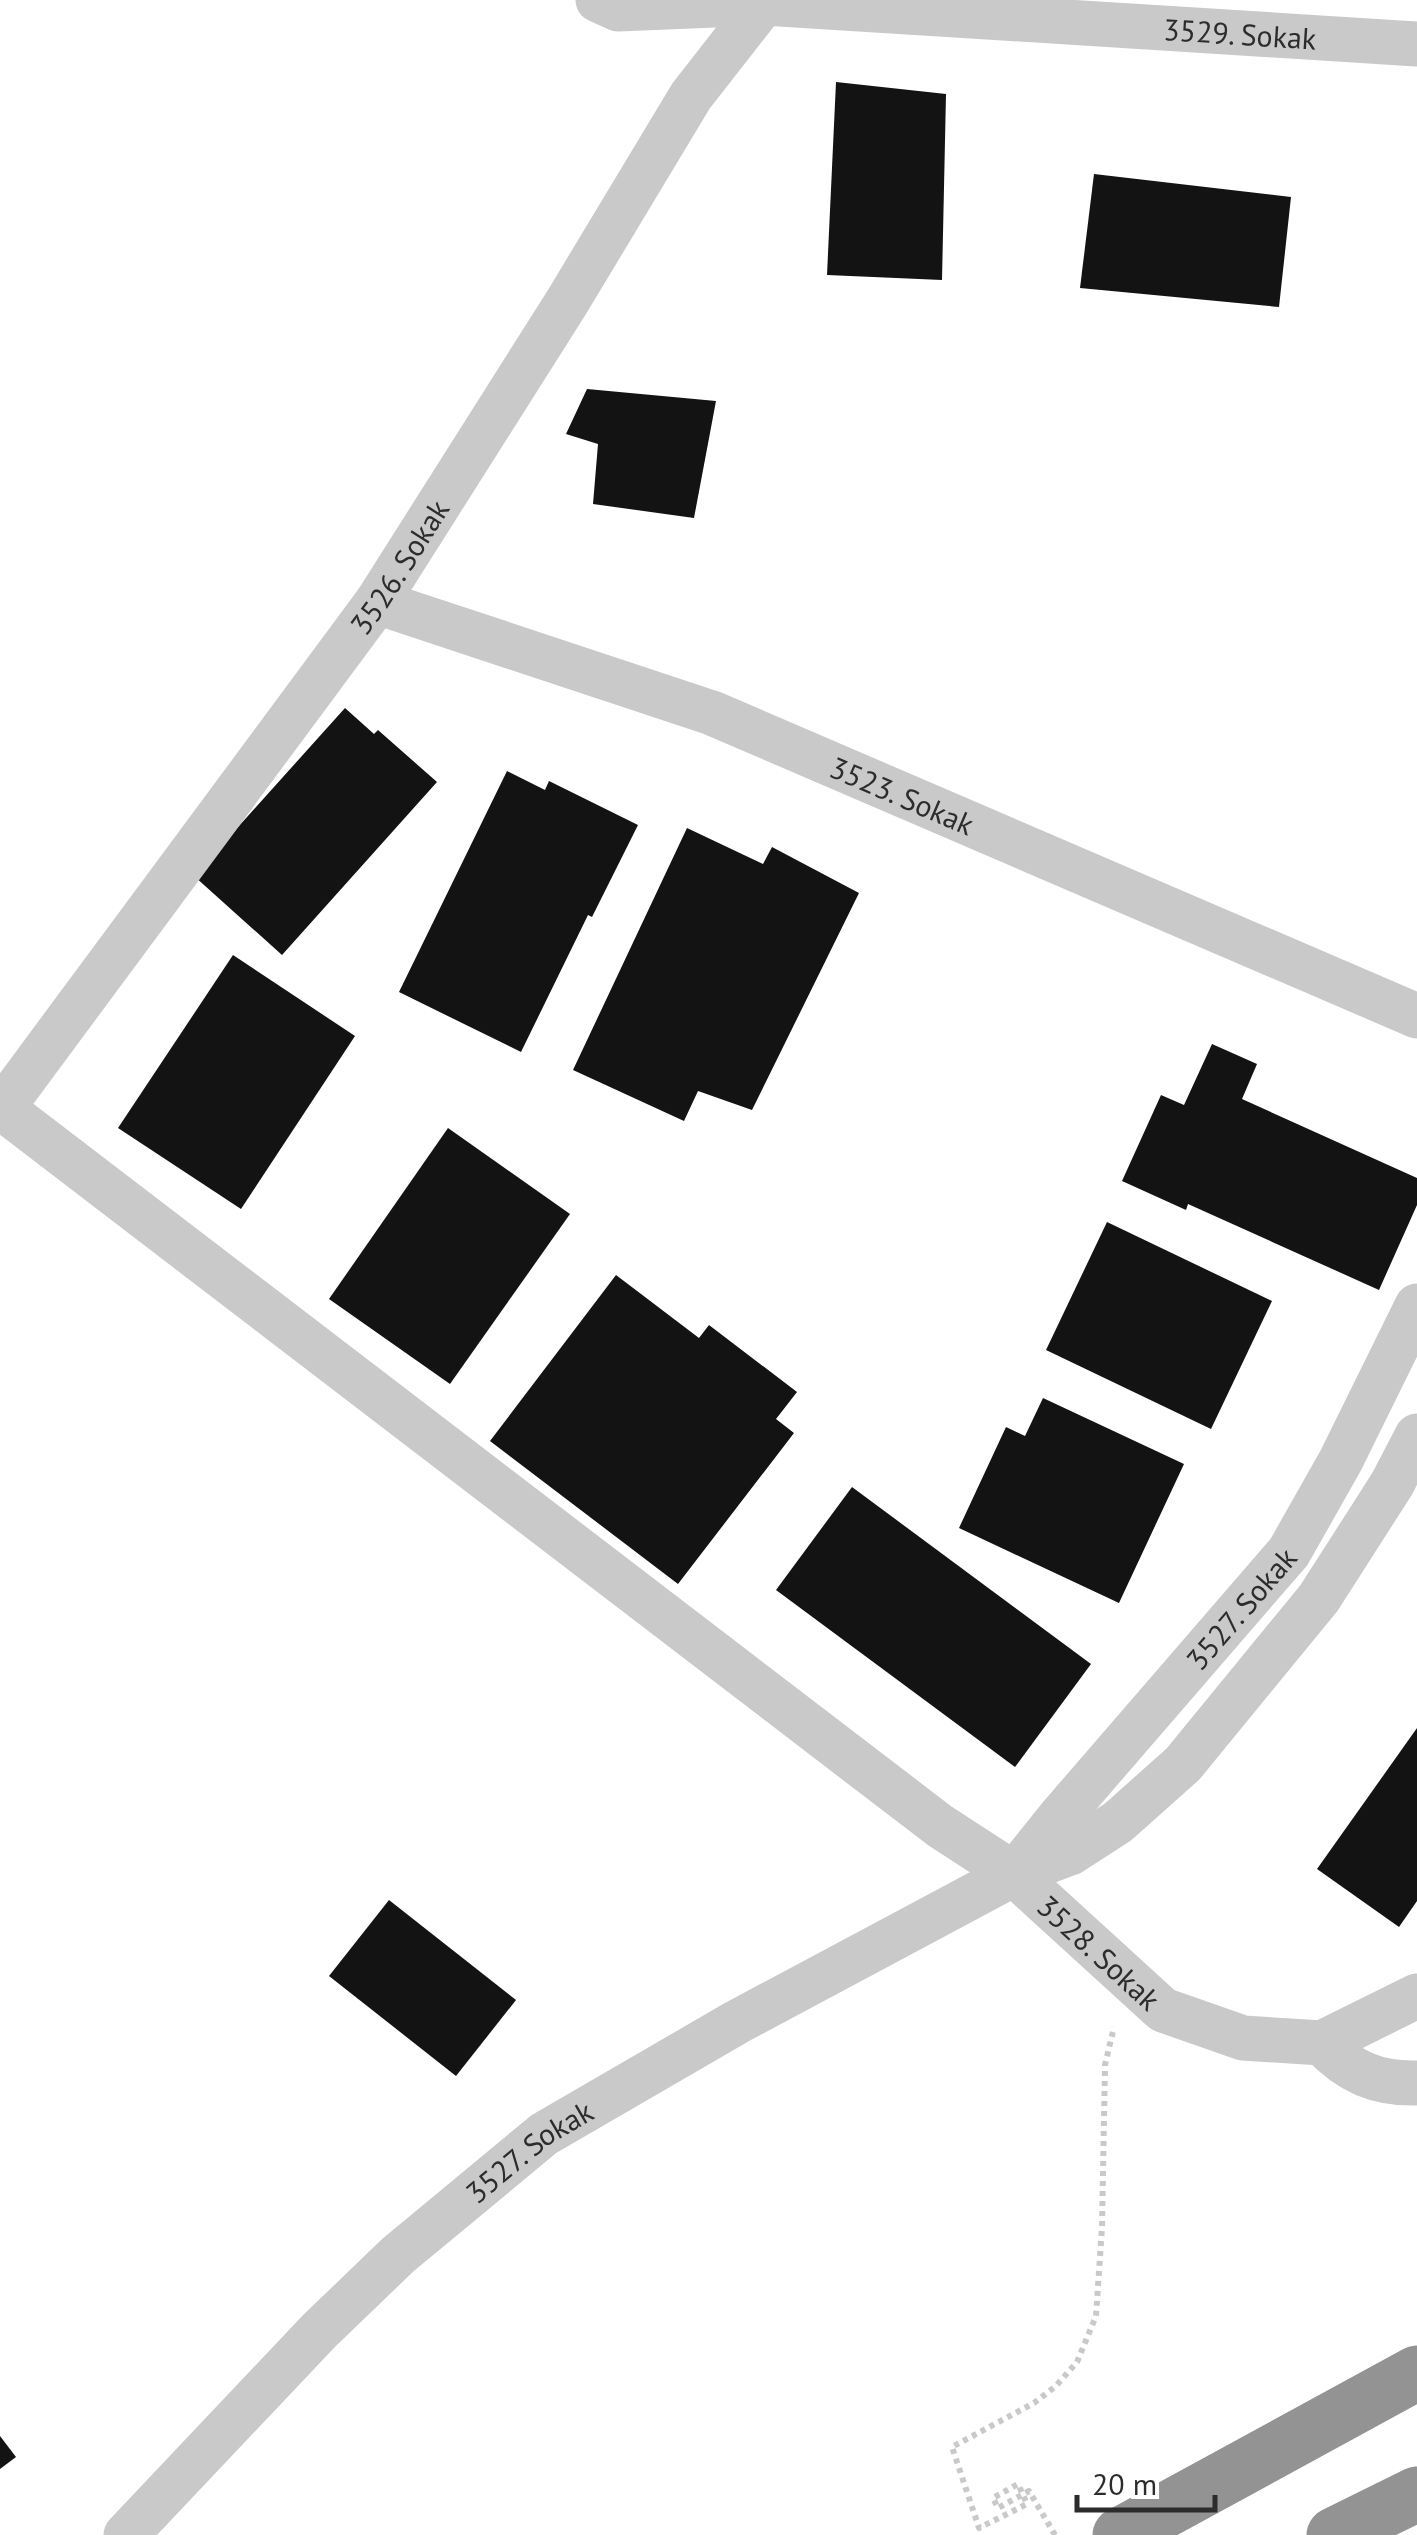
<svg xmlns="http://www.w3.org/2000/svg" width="1417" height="2535" viewBox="0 0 1417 2535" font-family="'PT Sans',sans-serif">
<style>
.building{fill:#131313}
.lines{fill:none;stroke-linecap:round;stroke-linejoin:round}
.path{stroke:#c9c9c9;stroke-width:6;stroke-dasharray:5 5;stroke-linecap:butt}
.minor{stroke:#c9c9c9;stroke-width:45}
.highway{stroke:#939393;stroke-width:55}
.labels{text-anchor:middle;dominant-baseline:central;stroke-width:10;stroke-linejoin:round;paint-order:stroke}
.street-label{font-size:30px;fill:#2c2c2c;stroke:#fff}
</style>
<rect width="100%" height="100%" fill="#fff"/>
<g class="building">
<polygon points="836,82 946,94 942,280 827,275"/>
<polygon points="1094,174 1291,197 1279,307 1080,288"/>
<polygon points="587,389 716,401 694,518 593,504 598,444 566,434"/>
<polygon points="345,708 374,734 378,730 437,782 282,955 194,876"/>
<polygon points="507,771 545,790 549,781 638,825 592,917 588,915 521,1052 399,992"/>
<polygon points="687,828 763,864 772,847 859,893 752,1110 698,1091 684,1121 573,1070"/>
<polygon points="233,955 355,1036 241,1209 118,1128"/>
<polygon points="1212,1044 1257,1064 1242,1099 1417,1178 1417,1205 1379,1290 1188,1204 1186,1210 1122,1181 1161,1095 1184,1105"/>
<polygon points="448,1128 570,1214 450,1384 329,1299"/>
<polygon points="1107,1222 1272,1301 1211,1429 1046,1350"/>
<polygon points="616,1275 699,1338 709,1325 797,1392 776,1419 794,1433 678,1584 490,1441"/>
<polygon points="1043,1398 1184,1464 1119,1603 959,1528 1006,1427 1025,1436"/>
<polygon points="852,1487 1091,1664 1015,1767 776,1590"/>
<polygon points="1417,1728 1417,1901 1399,1927 1317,1869"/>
<polygon points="389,1900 516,2000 456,2076 329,1976"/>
<polygon points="0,2436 16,2457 0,2469"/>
</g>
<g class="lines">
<polyline class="path" points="1055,2535 1029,2491 998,2508 993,2498 1018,2484 1027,2504 979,2528 952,2447 1034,2403 1056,2386 1077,2362 1096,2316 1102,2227 1105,2065 1114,2027"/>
<g class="minor">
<path id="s1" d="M598,0L618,9L764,3L1417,44"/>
<path id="s2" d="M377,602L712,713L1417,1016"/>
<path id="s3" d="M2,1108L940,1826L1014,1874L1163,2010L1243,2038L1322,2043L1417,1996"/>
<path id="s4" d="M0,1111L377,602L567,302L691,96L766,0"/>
<path id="s5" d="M1015,1873L1059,1818L1289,1552L1341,1460L1417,1306"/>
<path d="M1322,2043C1349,2072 1377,2084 1417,2083"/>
<path id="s6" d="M126,2535L319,2331L398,2255L544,2134L737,2022L1014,1874L1070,1853L1118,1822L1183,1764L1319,1598L1392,1484L1417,1436"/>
</g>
<g class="highway">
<polyline points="1120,2535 1417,2373"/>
<polyline points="1334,2535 1417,2494"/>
</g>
</g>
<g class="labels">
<g class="street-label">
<text stroke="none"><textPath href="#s1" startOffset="645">3529. Sokak</textPath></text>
<text stroke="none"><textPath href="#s4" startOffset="675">3526. Sokak</textPath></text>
<text stroke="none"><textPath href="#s2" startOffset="560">3523. Sokak</textPath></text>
<text stroke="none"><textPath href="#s5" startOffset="348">3527. Sokak</textPath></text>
<text stroke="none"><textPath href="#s3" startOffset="1385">3528. Sokak</textPath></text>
<text stroke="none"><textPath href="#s6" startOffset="558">3527. Sokak</textPath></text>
</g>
</g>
<path d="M1077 2495v15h138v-15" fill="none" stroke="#2c2c2c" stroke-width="5"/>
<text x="1092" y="2495" font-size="30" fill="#2c2c2c" stroke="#ffffff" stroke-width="8" paint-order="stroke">20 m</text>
</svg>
